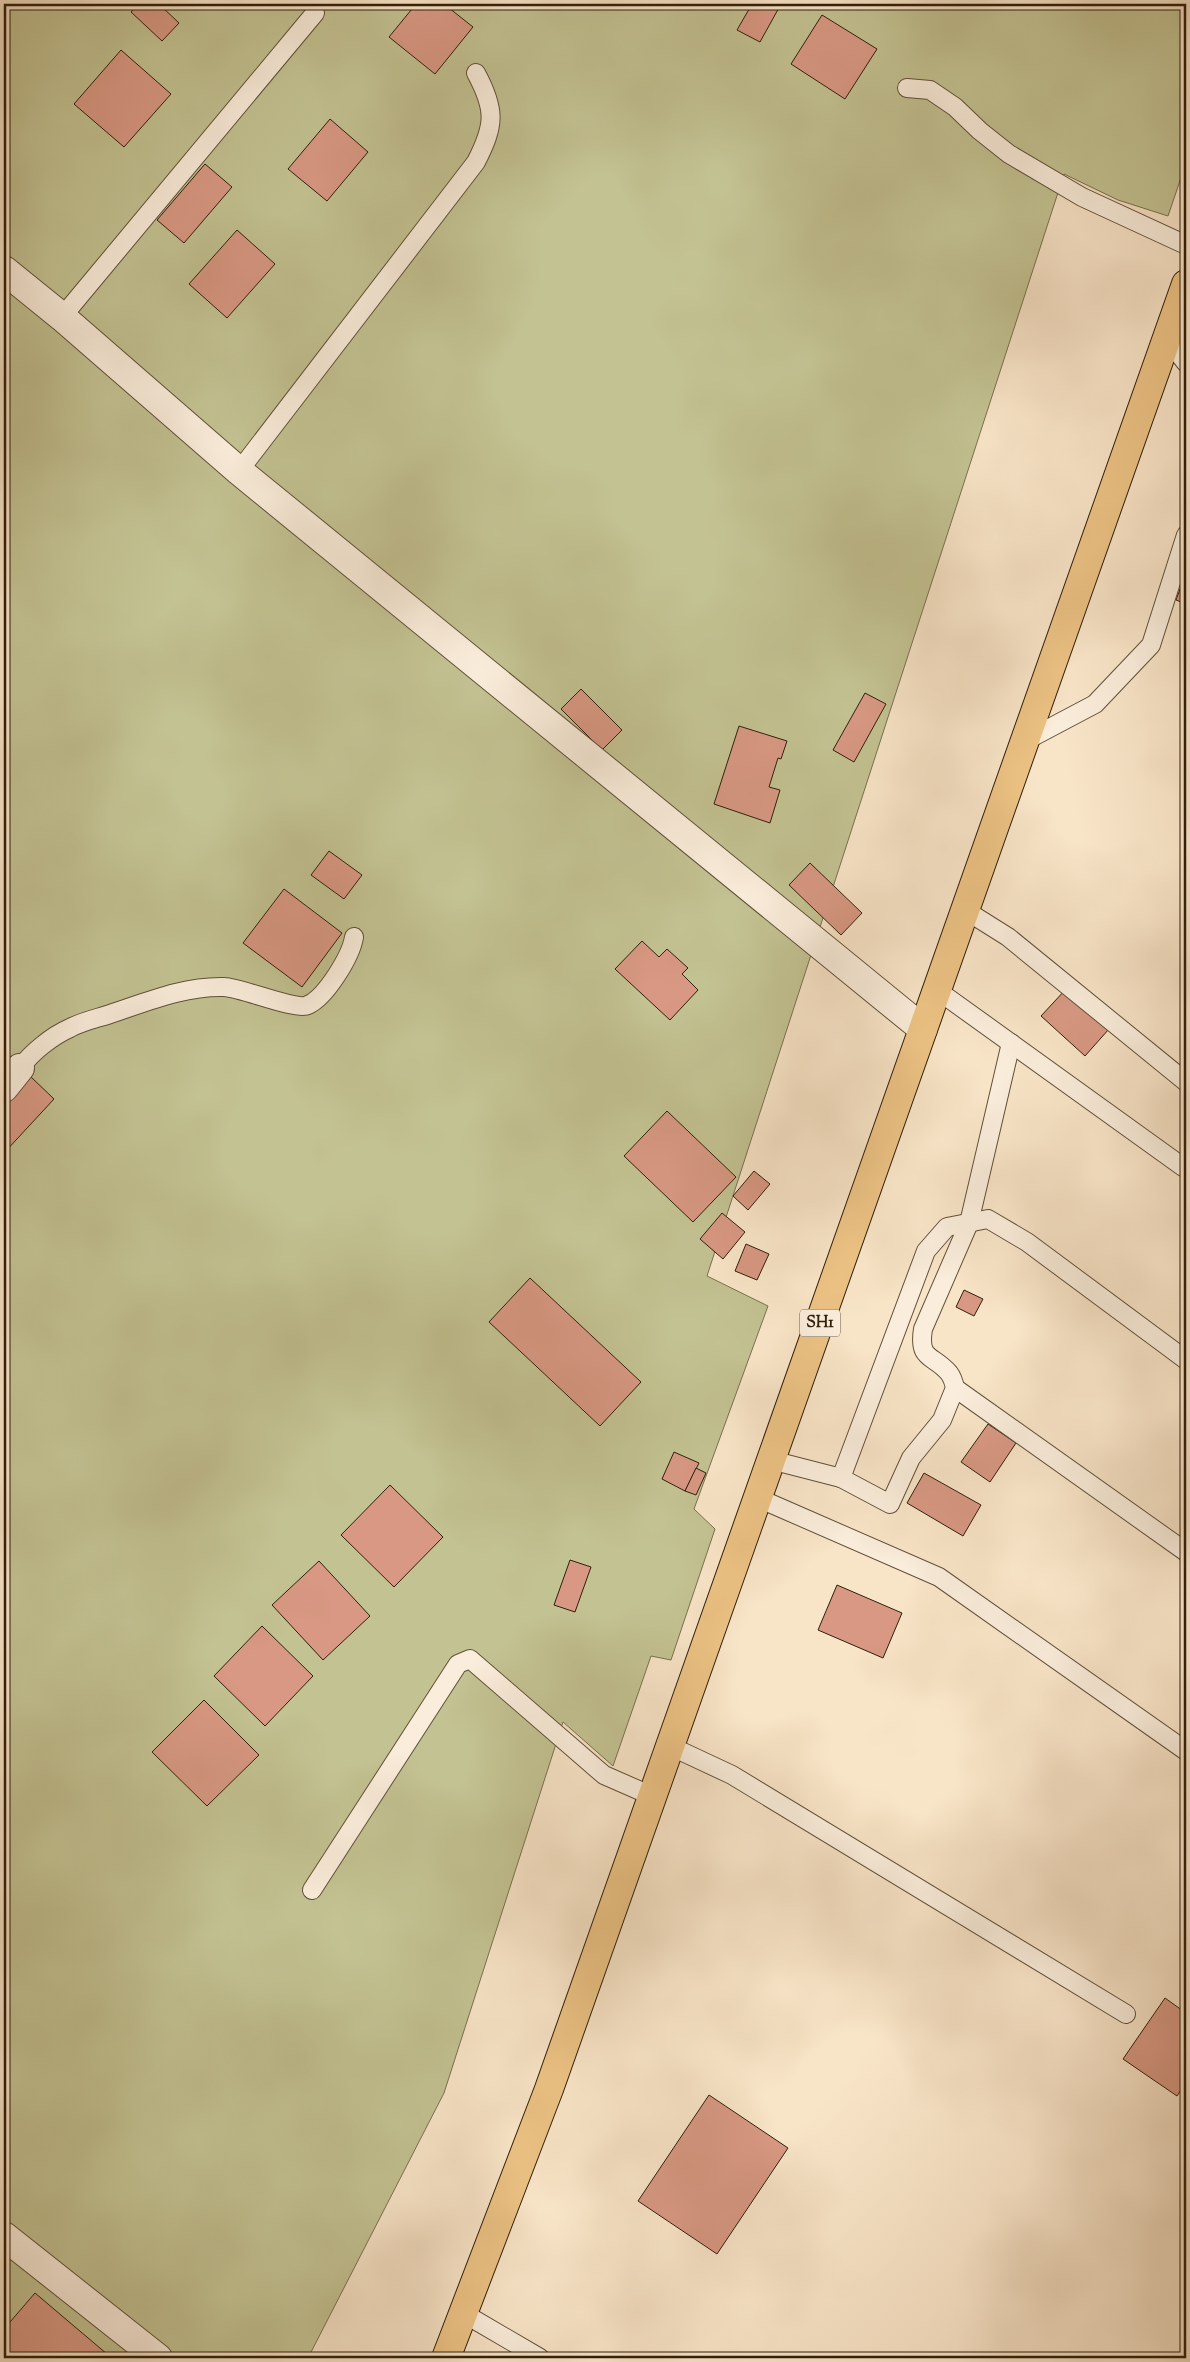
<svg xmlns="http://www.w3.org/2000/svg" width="1190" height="2362" viewBox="0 0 1190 2362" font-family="'Sorts Mill Goudy',serif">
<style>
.green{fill:#c3c292;stroke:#7a704e}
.building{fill:#d89883;stroke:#301f0a}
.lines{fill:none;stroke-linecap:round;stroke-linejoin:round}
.lane-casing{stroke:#625039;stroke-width:20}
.street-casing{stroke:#625039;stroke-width:30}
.primary-casing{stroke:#301f0a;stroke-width:30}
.lane{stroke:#faeddb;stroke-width:18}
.street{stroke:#faeddb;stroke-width:28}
.primary{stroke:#ecc284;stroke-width:28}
.labels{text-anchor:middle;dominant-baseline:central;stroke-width:4.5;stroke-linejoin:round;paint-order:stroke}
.shield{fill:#faeddb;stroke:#6d5d49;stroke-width:1}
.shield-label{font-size:16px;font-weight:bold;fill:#301f0a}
</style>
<rect width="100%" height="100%" fill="#f8e4c7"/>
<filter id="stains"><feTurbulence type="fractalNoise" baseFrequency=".004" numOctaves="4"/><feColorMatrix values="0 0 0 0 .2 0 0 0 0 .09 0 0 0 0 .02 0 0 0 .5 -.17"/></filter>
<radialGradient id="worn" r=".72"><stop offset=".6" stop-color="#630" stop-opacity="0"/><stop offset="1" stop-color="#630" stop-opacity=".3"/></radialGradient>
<polygon class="green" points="4,4 1186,4 1186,163 1168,216 1118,200 1064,174 707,1276 768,1306 694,1509 715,1529 671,1660 651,1656 613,1766 563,1722 444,2093 308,2358 4,2358"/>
<g class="building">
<polygon points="139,4 159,4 179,23 162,41 131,12"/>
<polygon points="416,4 444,4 473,27 435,74 389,37"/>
<polygon points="752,4 781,4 760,42 737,30"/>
<polygon points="822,15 877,49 845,99 791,64"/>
<polygon points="121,50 171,94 124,147 74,104"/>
<polygon points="330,119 368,152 327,201 288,169"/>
<polygon points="205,164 232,187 184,243 157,220"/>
<polygon points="237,230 275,264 227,318 189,284"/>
<polygon points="1186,573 1186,604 1176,600"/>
<polygon points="581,689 622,730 602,750 561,709"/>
<polygon points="865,693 886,704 854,762 833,750"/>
<polygon points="739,726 787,741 781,759 778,758 769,787 780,790 770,823 714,804"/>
<polygon points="329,851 362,875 344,899 311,875"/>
<polygon points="810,863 862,913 841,935 789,885"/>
<polygon points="284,889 342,933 302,987 243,943"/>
<polygon points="642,941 659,957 667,949 688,968 682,974 698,990 670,1020 615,969"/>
<polygon points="1066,989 1109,1029 1085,1056 1041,1016"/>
<polygon points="30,1076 54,1099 4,1153 4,1105"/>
<polygon points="667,1111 736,1177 693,1222 624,1156"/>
<polygon points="754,1171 770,1184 748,1210 733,1196"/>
<polygon points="722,1213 745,1232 723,1259 700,1239"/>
<polygon points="746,1244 769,1254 757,1280 735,1271"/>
<polygon points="530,1278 641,1382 600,1426 489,1322"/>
<polygon points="964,1290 983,1299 974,1316 956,1307"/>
<polygon points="988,1424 1016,1443 990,1482 961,1462"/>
<polygon points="674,1452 699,1463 685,1491 662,1479"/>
<polygon points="696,1468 706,1473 696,1495 685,1491"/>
<polygon points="924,1473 981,1505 963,1536 907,1503"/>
<polygon points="390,1485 443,1537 394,1587 341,1535"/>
<polygon points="570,1560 591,1567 575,1612 554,1605"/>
<polygon points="319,1561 370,1616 323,1660 272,1605"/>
<polygon points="837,1585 902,1613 883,1658 818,1630"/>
<polygon points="262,1626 313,1676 265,1726 214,1676"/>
<polygon points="204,1700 259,1755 207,1806 152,1752"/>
<polygon points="1165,1998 1186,2013 1186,2082 1177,2096 1123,2059"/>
<polygon points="709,2095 788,2148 717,2254 638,2201"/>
<polygon points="35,2293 107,2354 103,2358 4,2358 4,2329"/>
</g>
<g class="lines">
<g class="lane-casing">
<g id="lane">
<polyline points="907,88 930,90 955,107 980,131 1009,154 1082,197 1186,245"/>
<polyline points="62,317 315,13"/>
<polyline points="1167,339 1186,363"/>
<path d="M239,471L476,162C495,125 496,110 476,73"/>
<polyline points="1025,741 1095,704 1151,645 1186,535"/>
<polyline points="965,910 1008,937 1186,1082"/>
<polyline points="937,990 1183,1167"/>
<path d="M20,1068C32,1052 52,1036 70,1028C83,1021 99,1018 113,1013C149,1001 185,986 224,987C243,988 296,1011 308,1005C326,997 351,956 354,937"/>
<polyline points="955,1388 1186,1552"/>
<polyline points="771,1460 841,1478 926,1251 947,1227 988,1219 1027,1242 1186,1360"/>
<path d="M841,1478L890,1504L911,1458L942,1420L955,1388C954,1383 952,1377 949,1373C933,1354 918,1361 923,1329L969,1223L1011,1043"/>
<polyline points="758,1498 939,1577 1186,1751"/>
<polyline points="670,1746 732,1775 1126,2014"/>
<polyline points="312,1890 458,1664 470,1659 604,1775 652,1796"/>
<polyline points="463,2313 540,2358"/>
</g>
</g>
<g class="street-casing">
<g id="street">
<polyline points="4,270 62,317 239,471 923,1029"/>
<polyline points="4,1088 20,1068"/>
<polyline points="4,2236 158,2358"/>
</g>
</g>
<g class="primary-casing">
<polyline id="primary" points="446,2358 549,2089 1186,284"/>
</g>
<use href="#lane" class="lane"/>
<use href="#street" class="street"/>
<use href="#primary" class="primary"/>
</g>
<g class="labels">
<rect class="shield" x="800" y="1309.5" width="40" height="27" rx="4"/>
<g class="shield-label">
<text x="820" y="1323">SH1</text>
</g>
</g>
<rect width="1190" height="2362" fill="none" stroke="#f8e4c7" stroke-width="20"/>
<rect x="5" y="5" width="1180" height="2352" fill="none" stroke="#301f0a" stroke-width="2.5"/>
<rect x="10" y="10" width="1170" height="2342" fill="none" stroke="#301f0a"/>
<rect width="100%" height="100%" filter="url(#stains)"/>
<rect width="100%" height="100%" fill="url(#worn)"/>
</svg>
